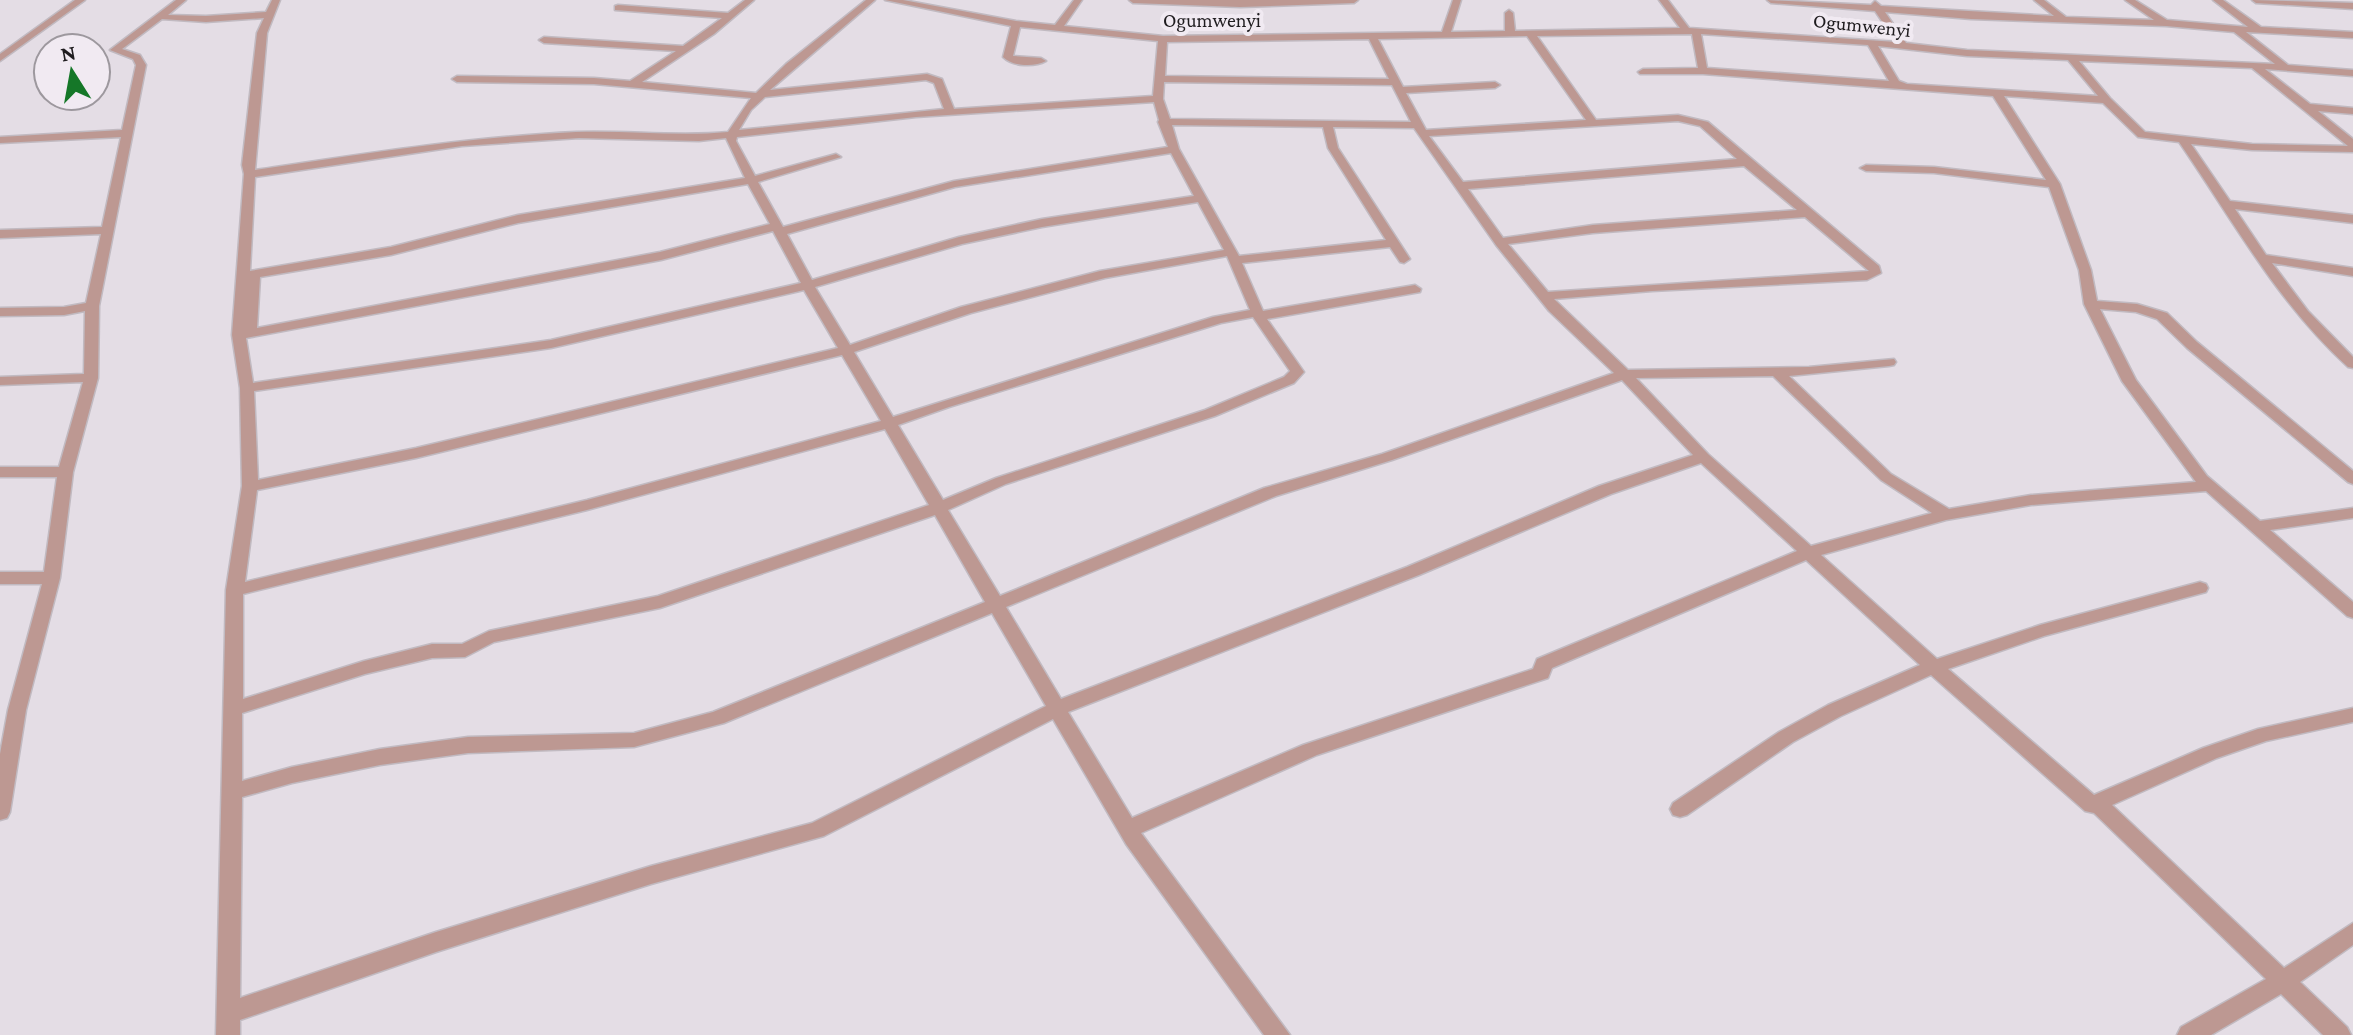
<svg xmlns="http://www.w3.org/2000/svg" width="2353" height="1035" viewBox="0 0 2353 1035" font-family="'Crimson Pro',serif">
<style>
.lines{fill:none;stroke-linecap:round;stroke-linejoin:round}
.minor-casing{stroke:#c1bac1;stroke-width:3}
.minor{fill:#bd9892;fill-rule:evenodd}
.labels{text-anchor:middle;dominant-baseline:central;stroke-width:8;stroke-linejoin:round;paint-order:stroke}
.far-street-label{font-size:20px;fill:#1f1c1f;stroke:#f1eaf2}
</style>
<rect width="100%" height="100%" fill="#e4dde5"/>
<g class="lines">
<g class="minor-casing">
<g id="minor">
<polygon points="75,0 85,0 0,61 0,54"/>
<path d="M176,0H186L168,15L206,16L266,12L272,0H280L267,33L255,170C362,154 468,137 576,132C627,130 677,137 728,132L751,98L594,84L457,82L452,79L457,76L594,78L630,81L676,51L544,43L539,40L544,37L683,46L722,18L615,10V6L618,5L728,13L745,0H754L714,34L642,82L756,93L786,64L866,0H875L770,90L927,74L942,79L954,109L1153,96L1158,41L1020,27L1013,56L1041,58L1046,61C1035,67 1013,67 1003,57L1011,26L885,0H903L1016,21L1055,25L1074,0H1082L1064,26L1163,36L1442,32L1453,0H1461L1451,32L1505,31V13L1509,10L1513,13L1515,31L1680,28L1659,0H1668L1689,28L1896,42L1875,11L1771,3L1767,0L1871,5L1875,1L1881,6L2054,16L2034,0H2044L2066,17L2154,20L2125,0H2135L2167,20L2248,27L2213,0H2223L2261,27L2353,32V38L2246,32L2288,65L2353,70V76L2265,69L2310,104L2353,108V114L2318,111L2353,139V152L2252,150L2191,144L2230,201L2353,215V223L2235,209L2266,255L2353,268V276L2272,263L2308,311L2353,357V368L2348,367C2276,301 2234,222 2179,142L2138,137L2103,103L2004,96L2060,184L2091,270L2097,301L2137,304L2167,313L2197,342L2353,471V484L2348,482L2187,348L2157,319L2136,312L2100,309L2136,380L2207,476L2260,521L2353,508V518L2270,530L2353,602V618L2347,616L2206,491L2031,505L1946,520L1821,555L1937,659L2040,625L2200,582L2206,584L2208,588L2206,592L2044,636L1948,669L2094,795L2203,748L2258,729L2353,708V722L2266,741L2217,758L2112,805L2284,968L2353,923V945L2300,982L2347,1027L2351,1035H2323L2281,994L2211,1035H2177L2181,1027L2266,979L2094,813L2085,811L1931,675L1841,716L1793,742L1687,815L1680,817L1673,815L1670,809L1673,803L1779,732L1828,705L1920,665L1806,560L1552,668L1548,678L1317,755L1141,833L1290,1035H1264L1126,844L1053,719L824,836L651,884L436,952L240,1020V1035H216L226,590L242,486L240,388L232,335L244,174L242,165L257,33L264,18L206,22L162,19L122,49L140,55L146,65L99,306L98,378L73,472L60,578L26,710L10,812L7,818L0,820V754L8,710L42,584H0V572H44L57,477H0V467H59L83,382L0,385V377L84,374L85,311L64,315L0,316V308L64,307L86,303L101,234L0,238V230L102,227L121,137L0,143V137L122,130L136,65L133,59L110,50ZM1885,12L1971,19L2166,26L2234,32L2275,64L1967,50L1906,43ZM1692,34L1698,68L1643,69L1638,72L1640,74H1703L1993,96L2046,180L1934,167L1866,165L1860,168L1866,171L1934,173L2049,187L2079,270L2084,304L2122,381L2196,482L2031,495L1949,509L1891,474L1789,376L1889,366L1894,365L1896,362L1894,359L1809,367L1628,370L1554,299L1652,291L1867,280L1881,273L1879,266L1708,122L1678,115L1596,120L1537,36ZM1701,34L1868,45L1889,81L1707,68ZM1527,36L1586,120L1426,130L1406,93L1495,88L1500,85L1495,82L1403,87L1378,39ZM1369,39L1389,79L1165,76L1167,42ZM1878,46L1967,56L2068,60L2098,96L1907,84L1899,81ZM2079,61L2252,68L2348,146L2252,144L2145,132L2110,98ZM926,80L934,83L944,109L739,130L751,110L765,97ZM1164,82L1392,85L1411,122L1170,119L1163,99ZM1154,102L1159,120L1158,122L1168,147L954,181L783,227L758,182L841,157L836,154L755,176L736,141L737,137L916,117ZM1678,121L1700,126L1737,159L1463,182L1429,136ZM1172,125L1323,127L1328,148L1386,240L1239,256L1179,149ZM1333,127L1414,128L1496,245L1549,311L1614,373L1382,454L1264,488L1000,596L948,510L1006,484L1215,416L1294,383L1304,372L1267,319L1420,292L1421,289L1415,285L1263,311L1242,263L1390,247L1400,262L1404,263L1410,259L1338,148ZM579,138L699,141L726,138L745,178L518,215L391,247L250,271L255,177L462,146ZM1171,153L1194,196L1042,219L959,237L812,280L787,234L955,187ZM1744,166L1797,210L1593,225L1503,238L1468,189ZM748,184L770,224L660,252L257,328L260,277L391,255L518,223ZM1198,202L1224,250L1100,271L961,307L850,345L815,287L962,244L1042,227ZM1805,217L1869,271L1548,292L1508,244L1593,233ZM773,231L801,283L551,340L253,383L246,338L661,260ZM1227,256L1250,310L1213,317L893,417L854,352L971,313L1105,278ZM804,290L838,348L416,448L258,480L254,391L551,348ZM1253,317L1290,371L1284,377L1205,410L996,478L943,500L898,425L949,407L1221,323ZM842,355L881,421L587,500L245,582L257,490L416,458ZM1773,376L1881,480L1932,513L1811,546L1708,454L1636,378ZM1622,380L1693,455L1599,486L1407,567L1061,699L1006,607L1276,496L1392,460ZM885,429L929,505L658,596L489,631L462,644H432L364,661L243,699V594L587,510ZM1701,463L1797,551L1537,659L1533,669L1303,745L1132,818L1068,712L1419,575L1611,494ZM935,515L985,602L713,712L634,733L468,737L380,749L292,767L242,781V713L365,674L432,658L465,657L494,642L660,608ZM992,613L1046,706L812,823L651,866L436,932L240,998L242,797L292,783L380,765L468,753L634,747L724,723Z"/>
<polygon points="1129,0 1358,0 1354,3 1240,7 1133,3"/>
<polygon points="2252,0 2353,3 2353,9 2256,3"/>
</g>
</g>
<use href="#minor" class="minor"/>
</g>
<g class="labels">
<g class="far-street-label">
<text x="1212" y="20">Ogumwenyi</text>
<text transform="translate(1862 25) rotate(6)">Ogumwenyi</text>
</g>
</g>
<g transform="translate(72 72) rotate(349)"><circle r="38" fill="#f1eaf2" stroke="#9d989e" stroke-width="2"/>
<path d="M0-6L14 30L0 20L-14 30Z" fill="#157728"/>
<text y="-12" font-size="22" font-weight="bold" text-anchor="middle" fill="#1f1c1f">N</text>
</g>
</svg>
